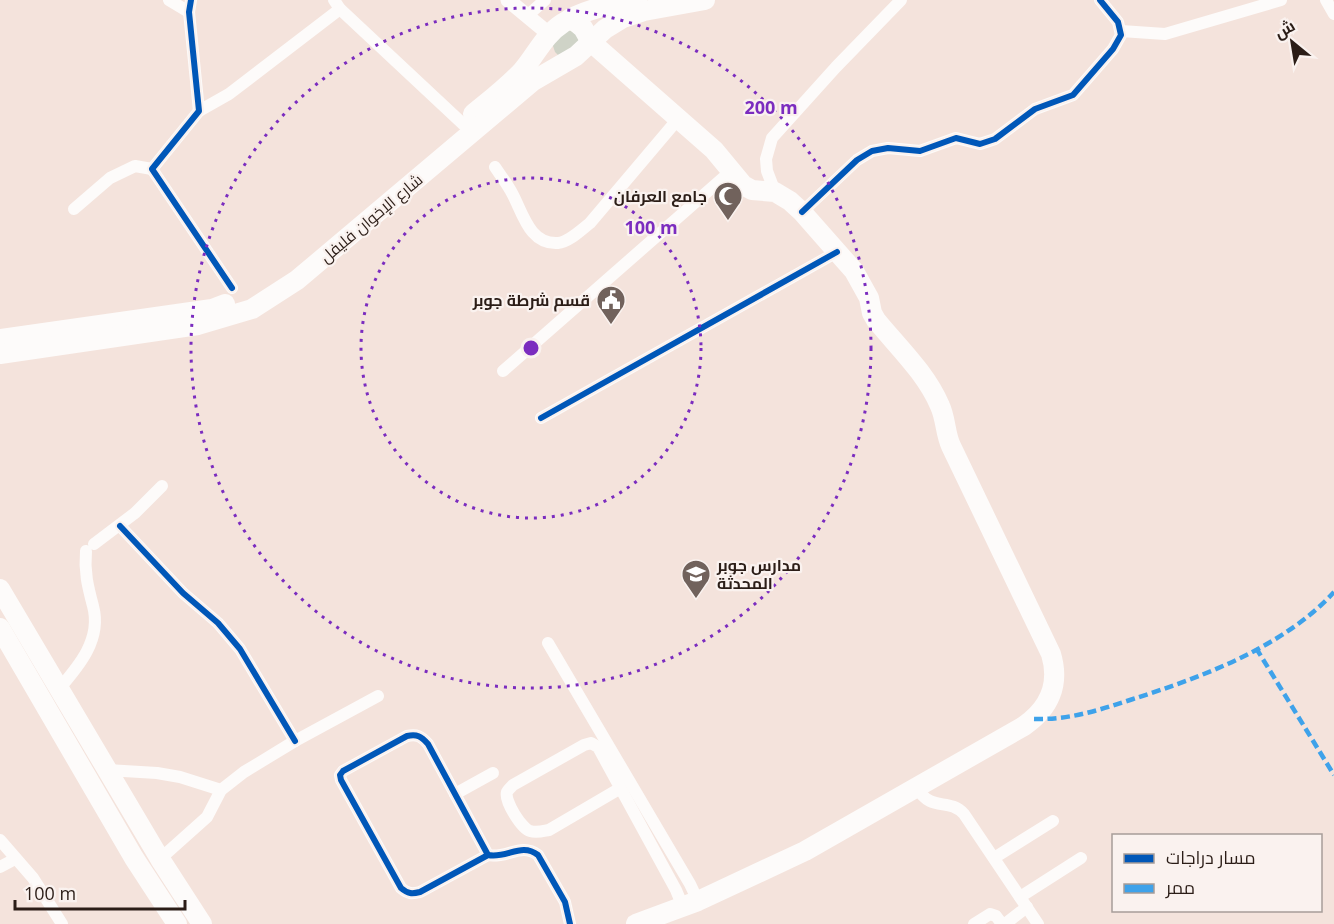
<svg xmlns="http://www.w3.org/2000/svg" width="1334" height="924" viewBox="0 0 1334 924" font-family="'Open Sans',Cairo,sans-serif">
<style>
.green{fill:#cfd3c7}
.lines{fill:none;stroke-linecap:round;stroke-linejoin:round}
.minor{stroke:#fdfbfa;stroke-width:12}
.tertiary{stroke:#fdfbfa;stroke-width:15}
.primary{stroke:#fdfbfa;stroke-width:20}
.quiet{stroke:#3ea2ea;stroke-width:4.5;stroke-dasharray:9 4.5;stroke-linecap:butt}
.cycleway-casing{stroke:#faf2ef;stroke-width:10}
.cycleway{stroke:#0057b8;stroke-width:6}
.ring{fill:none;stroke:#7b2cbf;stroke-width:3;stroke-dasharray:3 6}
.labels{text-anchor:middle;dominant-baseline:central;stroke-width:4.5;stroke-linejoin:round;paint-order:stroke}
.poi-label{font-size:16px;font-weight:bold;fill:#2b1d17;stroke:#faf2ef;text-anchor:end}
.street-label{font-size:16px;fill:#2b1d17;stroke:#faf2ef}
.centre{fill:#7b2cbf;stroke:#faf2ef;stroke-width:3}
.ring-label{font-size:18px;text-anchor:middle;font-weight:bold;fill:#7b2cbf;stroke:#faf2ef;stroke-width:4.5;stroke-linejoin:round;paint-order:stroke}
</style>
<rect width="100%" height="100%" fill="#f4e3dc"/>
<path class="green" d="M568,30C577,32 579,38 581,46L558,55L555,52L552,43Z"/>
<g class="lines">
<g class="minor">
<polyline points="169,0 189,12"/>
<polyline points="191,0 189,12 199,111 152,169 232,288"/>
<polyline points="334,0 340,9 463,124"/>
<polyline points="1326,0 1334,14"/>
<polyline points="528,15 545,0"/>
<polyline points="1121,31 1165,34 1281,0"/>
<polyline points="199,111 229,94 340,9"/>
<path d="M495,167C501,176 508,185 513,195C523,214 530,245 558,243C569,242 581,230 590,223L678,119"/>
<polyline points="775,192 767,171 766,159 772,138 836,67 901,0"/>
<polyline points="74,209 110,178 135,166 152,169"/>
<polyline points="802,212 857,160 872,151 888,148 920,151 956,138 980,144 995,139 1035,109 1073,95 1113,49 1121,35 1118,22 1100,0"/>
<polyline points="503,371 731,171"/>
<polyline points="541,418 837,252"/>
<polyline points="120,526 183,593 218,623 240,649 295,741"/>
<polyline points="94,544 135,513 162,486"/>
<polyline points="548,643 690,884 698,901"/>
<path d="M59,689C79,666 102,639 93,606C88,587 84,572 86,551"/>
<polyline points="107,770 157,773 180,777 221,790"/>
<path d="M917,788C932,813 948,797 964,814L1038,924"/>
<path d="M619,789L549,830C543,831 537,833 530,831C522,829 504,801 507,792C508,790 511,787 513,785L584,745L591,743L598,747L676,890L683,907"/>
<polyline points="455,794 493,773"/>
<polyline points="0,840 33,878 62,924"/>
<path d="M488,855L428,744C421,736 417,734 407,736L343,771L340,775L341,780L401,888C408,894 412,894 420,892L488,855C507,859 521,842 538,855L565,902L570,924"/>
<polyline points="994,858 1053,821"/>
<polyline points="160,859 207,817 221,790 244,772 295,741 378,696"/>
<polyline points="0,867 15,859"/>
<polyline points="1020,897 1081,858"/>
<polyline points="974,924 990,914 996,916 1002,924"/>
<polyline points="1005,924 1027,907"/>
</g>
<polyline class="tertiary" points="508,0 549,34"/>
<g class="primary">
<path d="M571,18L583,28L591,42L714,150L743,185L752,190L775,192L790,201L802,212L854,271L869,298L872,313L876,320C898,347 926,373 940,406C946,419 945,433 951,446L1051,654C1060,684 1050,708 1024,726L805,851L698,901L636,924"/>
<path d="M473,114C490,100 507,87 522,71C536,55 544,35 563,23C584,9 613,4 637,0"/>
<polyline points="0,339 212,309 225,304"/>
<polyline points="0,354 198,325 252,309 297,280 533,81 576,56 605,29 623,18 644,11 705,0"/>
<polyline points="0,589 160,859 202,924"/>
<polyline points="0,628 134,858 177,924"/>
</g>
<g class="quiet">
<polyline points="1256,648 1334,775"/>
<path d="M1034,719C1069,720 1100,710 1133,699C1202,677 1284,647 1334,592"/>
</g>
<g class="cycleway-casing">
<g id="cycleway">
<polyline points="191,0 189,12 199,111 152,169 232,288"/>
<polyline points="802,212 857,160 872,151 888,148 920,151 956,138 980,144 995,139 1035,109 1073,95 1113,49 1121,35 1118,22 1100,0"/>
<polyline points="541,418 837,252"/>
<polyline points="120,526 183,593 218,623 240,649 295,741"/>
<path d="M488,855L428,744C421,736 417,734 407,736L343,771L340,775L341,780L401,888C408,894 412,894 420,892L488,855C507,859 521,842 538,855L565,902L570,924"/>
</g>
</g>
<use href="#cycleway" class="cycleway"/>
</g>
<g class="ring">
<circle cx="531" cy="348" r="170"/>
<circle cx="531" cy="348" r="340"/>
</g>
<defs>
<g id="mosque-pin" transform="scale(1.5)"><path d="M0 17L-7.5 6A9.5 9.5 0 1 1 7.5 6Z" fill="#71625c" stroke="#faf2ef"/><path d="M3.5-4.9A6 6 0 1 0 3.5 4.9A5 5 0 1 1 3.5-4.9Z" fill="#fff"/></g>
<g id="civic-pin" transform="scale(1.5)"><path d="M0 17L-7.5 6A9.5 9.5 0 1 1 7.5 6Z" fill="#71625c" stroke="#faf2ef"/><path d="M-.6-6.5H3V-4.5H.6V-3L4-1V1h2V6H-6V1h2V-1L-.6-3ZM-1.2 2.5V6h2.4V2.5Z" fill="#fff"/></g>
<g id="school-pin" transform="scale(1.5)"><path d="M0 17L-7.5 6A9.5 9.5 0 1 1 7.5 6Z" fill="#71625c" stroke="#faf2ef"/><path d="M0-5L7-2L0 1L-7-2ZM-4 1L0 2.5L4 1V4Q0 6-4 4Z" fill="#fff"/></g>
</defs>
<g fill-rule="evenodd">
<use href="#mosque-pin" x="728" y="196"/>
<use href="#civic-pin" x="611" y="300"/>
<use href="#school-pin" x="696" y="574"/>
</g>
<g class="labels">
<g class="poi-label">
<text x="707" y="196">جامع العرفان</text>
<text x="590" y="300">قسم شرطة جوبر</text>
<text x="717" y="565" text-anchor="start">مدارس جوبر<tspan x="717" dy="18">المحدثة</tspan></text>
</g>
<g class="street-label">
<text transform="translate(371 218) rotate(-40)">شارع الإخوان فليفل</text>
</g>
</g>
<circle cx="531" cy="348" r="9" class="centre"/>
<g class="ring-label">
<text x="771" y="114">200 m</text>
<text x="651" y="234">100 m</text>
</g>
<rect x="1112" y="834" width="210" height="78" fill="#faf2ef" stroke="#a79d99" stroke-width="1.5"/>
<rect x="1124" y="854" width="30" height="9" fill="#0057b8" stroke="#a79d99" stroke-width="1.5"/>
<text x="1166" y="864" font-size="18" fill="#2b1d17">مسار دراجات</text>
<rect x="1124" y="884" width="30" height="9" fill="#3ea2ea" stroke="#a79d99" stroke-width="1.5"/>
<text x="1166" y="894" font-size="18" fill="#2b1d17">ممر</text>
<g transform="translate(1292 42) rotate(330)" stroke="#faf2ef" stroke-width="4.5" paint-order="stroke">
<path d="M0-4.5L10 22L0 15L-10 22Z" fill="#2b1d17"/>
<text y="-9" font-size="16" font-weight="bold" text-anchor="middle" fill="#2b1d17">ش</text>
</g>
<path d="M15 900v9h170v-9" fill="none" stroke="#2b1d17" stroke-width="3"/>
<text x="24" y="900" font-size="18" fill="#2b1d17" stroke="#faf2ef" stroke-width="4.5" paint-order="stroke">100 m</text>
</svg>
